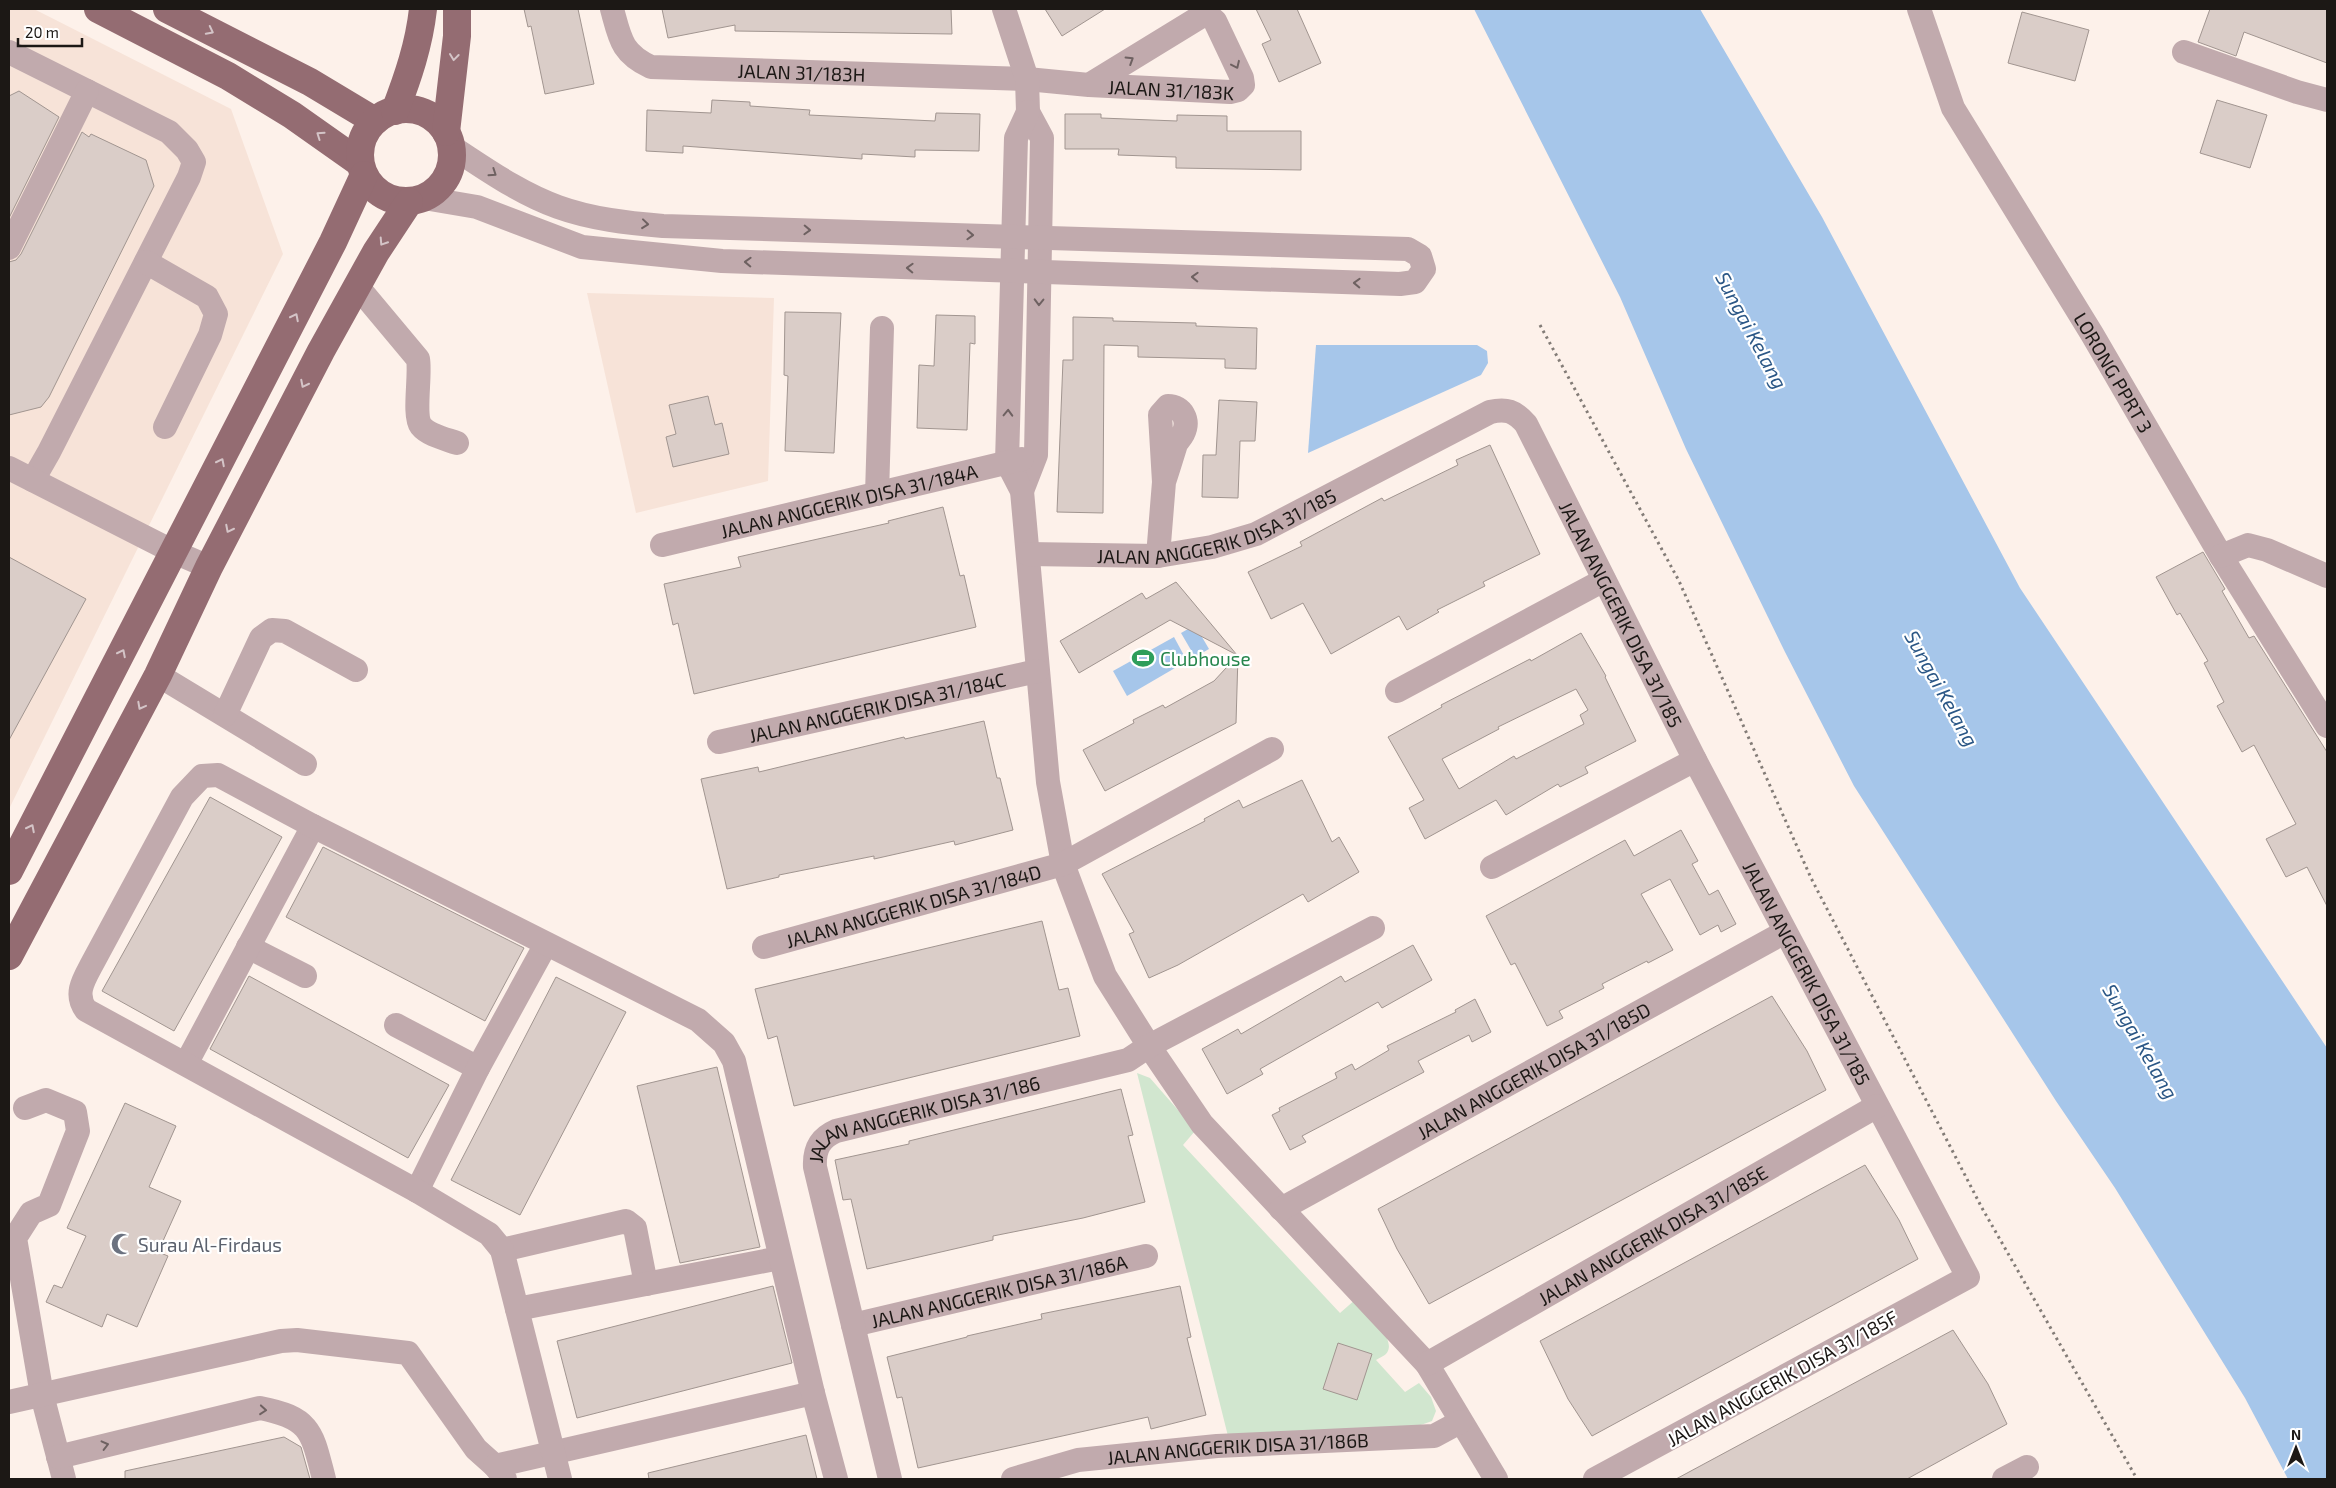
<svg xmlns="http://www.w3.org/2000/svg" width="2336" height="1488" viewBox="0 0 2336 1488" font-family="'Exo 2',sans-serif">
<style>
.built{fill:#f7e3d8}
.green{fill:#d1e6cf}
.water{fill:#a6c6ea}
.building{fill:#dacdc8;stroke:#a19590;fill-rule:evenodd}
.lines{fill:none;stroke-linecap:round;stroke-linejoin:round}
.path{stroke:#837c77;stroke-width:3;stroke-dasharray:2.5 4;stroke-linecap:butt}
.minor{stroke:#c1aaad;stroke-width:24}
.major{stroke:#946c72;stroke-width:28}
.oneway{stroke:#d4c4c7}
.oneway2{stroke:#6e6161}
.labels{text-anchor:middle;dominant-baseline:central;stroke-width:4.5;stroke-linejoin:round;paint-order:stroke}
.street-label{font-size:19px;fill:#1c1815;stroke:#fff}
.leisure-label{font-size:19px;fill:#27864d;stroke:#fff;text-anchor:start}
.worship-label{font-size:19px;fill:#5b616d;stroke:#fff;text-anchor:start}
.water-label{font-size:20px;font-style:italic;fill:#2b5786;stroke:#fff}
</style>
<rect width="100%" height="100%" fill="#fdf1ea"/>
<g class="built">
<polygon points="9,9 34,9 231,109 283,254 9,809"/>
<polygon points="587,293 774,298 768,481 636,513"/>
</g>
<path class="green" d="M1137,1073L1150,1078L1191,1125L1195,1131L1183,1145L1340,1313L1356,1299C1365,1310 1399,1340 1386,1354C1384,1356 1379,1358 1376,1360L1405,1392L1419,1383L1431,1397L1436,1411L1432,1421L1418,1426L1228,1436Z"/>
<g class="water">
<polygon points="1474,9 1700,9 1822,217 2020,588 2327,1048 2327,1479 2288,1479 2245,1398 2115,1188 2056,1101 1854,786 1785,652 1686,449 1620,297"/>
<polygon points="1316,345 1477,345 1487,351 1488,363 1481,375 1308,453"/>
<polygon points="1195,625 1209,649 1195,657 1181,633"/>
<polygon points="1174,637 1187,661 1127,696 1113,671"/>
</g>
<g class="building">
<polygon points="524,9 578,9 594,84 545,94 531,26 528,27"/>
<polygon points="662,9 951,9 952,34 735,31 735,25 668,38"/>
<polygon points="1045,9 1105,9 1062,36"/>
<polygon points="1256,9 1297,9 1321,63 1279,82 1262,44 1271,40"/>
<polygon points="2210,9 2327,9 2327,63 2244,32 2236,56 2198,42"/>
<polygon points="2022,12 2089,30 2075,81 2008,63"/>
<polygon points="19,91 59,117 9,218 9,96"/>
<polygon points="712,100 750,102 750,106 810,110 809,115 935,121 936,113 980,114 979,151 915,150 915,157 862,154 862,159 683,146 683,153 646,151 647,110 711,113"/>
<polygon points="2217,100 2267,115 2250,168 2200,153"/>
<polygon points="1065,114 1101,114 1101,118 1177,121 1177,115 1227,116 1227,131 1301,131 1301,170 1176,168 1176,157 1118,155 1119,149 1065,149"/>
<polygon points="82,132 89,137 91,134 146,160 154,186 49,397 41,407 9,415 9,262 16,260 21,254"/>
<polygon points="785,312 841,313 834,453 785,451 788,376 784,375"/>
<polygon points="936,315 975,316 975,344 970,343 967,430 917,428 919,365 934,366"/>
<polygon points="1073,317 1113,318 1113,321 1196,323 1196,326 1257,328 1256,369 1225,368 1225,359 1138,357 1138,346 1104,345 1103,513 1057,512 1063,360 1073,360"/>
<polygon points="708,396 715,425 722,423 729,454 673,467 666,437 676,434 669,405"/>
<polygon points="1219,400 1257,402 1255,441 1240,441 1238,498 1202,497 1203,455 1216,455"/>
<polygon points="1490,445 1540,554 1483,582 1485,586 1437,610 1439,612 1407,630 1399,616 1331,654 1303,603 1271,619 1248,572 1302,546 1300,542 1382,498 1384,501 1458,465 1456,460"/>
<polygon points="943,507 960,576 964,575 976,627 694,694 678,623 673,625 664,584 741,567 738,557 889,523 888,521"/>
<polygon points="2203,552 2225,589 2222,591 2249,638 2254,636 2327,752 2327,906 2307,867 2286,877 2266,839 2296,824 2254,745 2242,752 2217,706 2224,702 2204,663 2208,661 2180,613 2177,615 2156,577"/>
<polygon points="9,557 86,599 9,740"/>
<polygon points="1176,582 1237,655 1170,620 1079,673 1060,641 1142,593 1146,599"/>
<path d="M1581,633L1606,676L1605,677L1636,741L1585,767L1588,773L1560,787L1558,784L1506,815L1496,800L1425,839L1409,808L1424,800L1388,737L1442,707L1441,705L1530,659L1531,661ZM1576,689L1588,710L1580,715L1584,724L1516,759L1514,756L1459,789L1442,759L1499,729L1498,727Z"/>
<polygon points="1238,655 1236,723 1105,791 1083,750 1134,723 1133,720 1163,705 1165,708 1214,681"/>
<polygon points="984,721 997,778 1000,778 1013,830 955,845 954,841 874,859 874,856 779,875 779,877 727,889 701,779 758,767 759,772 904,737 905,739"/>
<polygon points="1302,780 1332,842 1339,837 1359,872 1308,902 1303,894 1178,965 1149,978 1129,934 1134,932 1102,874 1205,821 1204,819 1239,800 1243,808"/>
<polygon points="210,797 282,837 174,1031 102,991"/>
<polygon points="1681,830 1698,861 1692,864 1709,895 1718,890 1736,924 1721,932 1718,925 1700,935 1670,879 1641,894 1673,950 1648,963 1647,961 1602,984 1604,988 1559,1011 1563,1018 1547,1026 1515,963 1511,965 1486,916 1625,840 1634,856"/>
<polygon points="323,847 524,948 485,1021 286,917"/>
<polygon points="1042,921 1059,990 1068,988 1080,1036 794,1106 777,1036 768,1039 755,989"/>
<polygon points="1413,945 1432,980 1382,1008 1378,1002 1260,1069 1263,1074 1227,1094 1202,1049 1238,1029 1241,1034 1341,976 1345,982"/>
<polygon points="249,976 449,1085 408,1158 210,1049"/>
<polygon points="556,977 626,1012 520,1215 451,1180"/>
<polygon points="1772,996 1807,1051 1826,1090 1429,1304 1397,1249 1378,1209"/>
<polygon points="1475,999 1491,1032 1472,1042 1469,1035 1418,1061 1424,1072 1302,1136 1306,1142 1290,1150 1272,1115 1280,1111 1279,1108 1337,1078 1335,1073 1352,1064 1355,1070 1389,1050 1387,1046 1456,1012 1455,1010"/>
<polygon points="717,1067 760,1247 680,1263 637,1086"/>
<polygon points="1121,1089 1133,1135 1128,1136 1145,1202 1083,1218 993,1236 993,1240 867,1269 851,1199 843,1200 835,1160 909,1144 909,1141"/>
<polygon points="125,1103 176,1126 149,1187 181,1201 158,1252 168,1256 137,1327 107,1314 102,1327 46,1302 54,1285 62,1288 86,1236 67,1228"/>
<polygon points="1865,1165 1899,1220 1918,1259 1592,1436 1568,1399 1540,1341"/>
<polygon points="773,1286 792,1363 577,1418 557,1341"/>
<polygon points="1180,1286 1191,1337 1187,1338 1206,1415 1151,1429 1148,1417 918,1468 902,1397 897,1398 887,1357 967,1337 967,1336 1042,1319 1041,1314"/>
<polygon points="1953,1330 1988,1384 2007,1424 1907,1479 1676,1479"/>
<polygon points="1338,1343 1372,1354 1357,1400 1323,1389"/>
<polygon points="806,1435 817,1479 649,1479 648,1473"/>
<polygon points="284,1437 301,1447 310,1479 125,1479 125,1471"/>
</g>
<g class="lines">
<polyline class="path" points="1540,325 1679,581 1811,878 1982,1208 2137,1479"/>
<g class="minor">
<path id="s1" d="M612,9C620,38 621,53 651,67L1027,79L1089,85L1230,92L1238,90L1243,85L1242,78L1215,21L1208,15L1200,17L1089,85"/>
<polyline points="1004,9 1027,79 1028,112 1042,138 1036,455 1022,491"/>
<path id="s2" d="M1919,9L1953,108L2092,334L2221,556L2327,726"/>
<polyline points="9,52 169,132 187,150 194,162 189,177 49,452 33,480"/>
<polyline points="2184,52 2297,92 2327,100"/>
<polyline points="1028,112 1016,138 1007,462 1022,491 1048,782 1063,864 1105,976 1149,1046 1202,1124 1427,1364 1496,1479"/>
<path d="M424,198L477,207L582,247L722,261L1400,284L1415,282L1424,269L1420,256L1408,249L663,226C628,223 591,219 558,207C519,193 486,169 452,147"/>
<polyline points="9,248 87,91"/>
<polyline points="146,262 207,297 216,314 210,335 165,427"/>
<path d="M357,286L418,359C421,375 413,415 421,426C428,435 446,439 457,443"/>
<polyline points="9,468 174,552 209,567"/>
<polyline points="877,494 882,328"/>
<path id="s3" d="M662,545L1022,459"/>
<path id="s4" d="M1028,554L1158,556L1212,547L1256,534L1490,412C1506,408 1515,411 1526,424L1695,760L1968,1277L1595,1479"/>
<path d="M1158,556L1164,482L1160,415L1168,406C1182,406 1190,420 1183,434C1181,438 1178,440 1176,444C1172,457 1168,470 1164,482"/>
<polyline points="2221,556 2248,545 2267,550 2327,576"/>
<polyline points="158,675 305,764"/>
<polyline points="1397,691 1604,580"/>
<polyline points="225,715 261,638 272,630 285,631 356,670"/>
<path id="s5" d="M719,742L1037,671"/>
<polyline points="1492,867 1695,760"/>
<polyline points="248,947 305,976"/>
<path id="s6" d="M764,947L1063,864L1272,749"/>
<polyline points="396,1025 478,1068"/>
<polyline points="186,1064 313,826"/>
<polyline points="25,1108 46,1100 75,1112 78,1131 49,1205 31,1213 15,1238 42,1395 64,1479"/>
<polyline points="417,1191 478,1068 546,944"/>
<path id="s7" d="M1281,1209L1785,932"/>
<polyline points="502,1250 626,1221 635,1228 646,1284"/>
<polyline points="517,1309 780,1258"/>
<path id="s8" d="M853,1325L1146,1256"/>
<path id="s9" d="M1427,1364L1877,1106"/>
<polyline points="9,1402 281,1341 297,1340 408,1353 476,1449 495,1466 505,1479"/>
<path d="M58,1457L260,1408C312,1418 312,1433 324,1479"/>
<polyline points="495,1466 813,1393"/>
<path d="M560,1479L502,1250L489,1234L417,1191L86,1010C74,994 84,979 92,964L182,797L202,776L218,775L313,826L698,1020L724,1043L734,1061L813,1393L836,1479"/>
<path id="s10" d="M890,1479L815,1167C814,1149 820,1138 836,1131L1128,1060L1149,1046L1373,928"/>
<path id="s11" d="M1013,1479L1078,1460L1217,1446L1434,1436L1460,1422"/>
<polyline points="2004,1479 2027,1467"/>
</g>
<g class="major">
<polyline points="98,9 228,76 292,115 360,163"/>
<polyline points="167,9 310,82 375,121"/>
<circle cx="406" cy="155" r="46"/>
<path d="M395,111C408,77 419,45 423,9"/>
<polyline points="446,132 457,36 457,9"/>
<polyline points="9,871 333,242 364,175"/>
<polyline points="9,956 158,675 209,567 321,351 376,252 409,202"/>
</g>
</g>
<defs><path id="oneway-chevron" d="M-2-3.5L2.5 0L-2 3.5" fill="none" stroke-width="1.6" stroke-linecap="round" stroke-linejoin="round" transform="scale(1.25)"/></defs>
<g class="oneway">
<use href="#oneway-chevron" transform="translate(210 31) rotate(27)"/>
<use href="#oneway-chevron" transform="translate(454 57) rotate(97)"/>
<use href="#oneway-chevron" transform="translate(320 135) rotate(-145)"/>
<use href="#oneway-chevron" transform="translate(383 242) rotate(123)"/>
<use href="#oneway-chevron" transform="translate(295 317) rotate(-63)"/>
<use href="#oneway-chevron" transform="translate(304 384) rotate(117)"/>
<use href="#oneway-chevron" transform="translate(221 462) rotate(-63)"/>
<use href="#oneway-chevron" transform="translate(229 529) rotate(117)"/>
<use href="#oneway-chevron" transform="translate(122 653) rotate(-63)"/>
<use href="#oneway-chevron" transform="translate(141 706) rotate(118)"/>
<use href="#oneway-chevron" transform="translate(31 828) rotate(-63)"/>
</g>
<g class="oneway2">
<use href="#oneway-chevron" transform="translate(1130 60) rotate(-32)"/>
<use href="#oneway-chevron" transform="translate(1236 65) rotate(65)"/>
<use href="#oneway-chevron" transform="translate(493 173) rotate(34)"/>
<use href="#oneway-chevron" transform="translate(645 224) rotate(6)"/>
<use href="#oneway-chevron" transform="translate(807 230) rotate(2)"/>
<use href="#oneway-chevron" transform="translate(970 235) rotate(2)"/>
<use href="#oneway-chevron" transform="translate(748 262) rotate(-178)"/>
<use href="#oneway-chevron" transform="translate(910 268) rotate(-178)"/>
<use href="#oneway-chevron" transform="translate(1195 277) rotate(-178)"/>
<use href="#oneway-chevron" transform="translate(1357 283) rotate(-178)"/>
<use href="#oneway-chevron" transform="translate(1039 302) rotate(91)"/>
<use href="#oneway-chevron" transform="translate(1008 413) rotate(-88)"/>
<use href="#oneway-chevron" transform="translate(263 1410) rotate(5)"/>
<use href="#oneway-chevron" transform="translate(105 1445) rotate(-14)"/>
</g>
<defs>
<g id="stadium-bare" transform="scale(1.725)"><path d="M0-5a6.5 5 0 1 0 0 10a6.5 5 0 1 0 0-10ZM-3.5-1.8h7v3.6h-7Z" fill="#2e9e5b" stroke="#fff" stroke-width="2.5" paint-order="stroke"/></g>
<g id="mosque-bare" transform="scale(1.725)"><path d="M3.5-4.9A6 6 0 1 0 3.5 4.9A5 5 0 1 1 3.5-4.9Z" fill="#6b7280" stroke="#fff" stroke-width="2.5" paint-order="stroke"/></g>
</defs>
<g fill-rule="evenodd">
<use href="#stadium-bare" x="1143" y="658"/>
<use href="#mosque-bare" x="122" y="1244"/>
</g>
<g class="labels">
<g class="street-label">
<text stroke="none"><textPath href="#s1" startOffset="224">JALAN 31/183H</textPath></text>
<text stroke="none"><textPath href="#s1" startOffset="594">JALAN 31/183K</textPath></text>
<text stroke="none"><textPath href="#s2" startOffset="414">LORONG PPRT 3</textPath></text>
<text stroke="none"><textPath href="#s3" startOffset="192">JALAN ANGGERIK DISA 31/184A</textPath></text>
<text stroke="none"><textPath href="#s4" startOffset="194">JALAN ANGGERIK DISA 31/185</textPath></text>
<text stroke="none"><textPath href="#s4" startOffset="748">JALAN ANGGERIK DISA 31/185</textPath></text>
<text stroke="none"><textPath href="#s5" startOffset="162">JALAN ANGGERIK DISA 31/184C</textPath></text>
<text stroke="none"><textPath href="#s6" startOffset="155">JALAN ANGGERIK DISA 31/184D</textPath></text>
<text stroke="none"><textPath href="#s4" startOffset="1152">JALAN ANGGERIK DISA 31/185</textPath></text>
<text stroke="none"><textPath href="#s7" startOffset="288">JALAN ANGGERIK DISA 31/185D</textPath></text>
<text stroke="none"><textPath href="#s10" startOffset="450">JALAN ANGGERIK DISA 31/186</textPath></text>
<text stroke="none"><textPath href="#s9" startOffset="260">JALAN ANGGERIK DISA 31/185E</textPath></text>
<text stroke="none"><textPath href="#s8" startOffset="150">JALAN ANGGERIK DISA 31/186A</textPath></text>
<text transform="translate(1782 1378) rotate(-29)">JALAN ANGGERIK DISA 31/185F</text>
<text stroke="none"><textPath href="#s11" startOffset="228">JALAN ANGGERIK DISA 31/186B</textPath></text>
</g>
<g class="leisure-label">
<text x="1160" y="658">Clubhouse</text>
</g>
<g class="worship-label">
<text x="138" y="1244">Surau Al-Firdaus</text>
</g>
<g class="water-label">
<text transform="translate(1752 330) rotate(62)">Sungai Kelang</text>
<text transform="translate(1942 688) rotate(61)">Sungai Kelang</text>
<text transform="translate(2141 1041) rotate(60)">Sungai Kelang</text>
</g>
</g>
<rect width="2336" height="1488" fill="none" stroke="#1c1815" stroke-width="20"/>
<g transform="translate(2296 1448)" stroke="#ffffff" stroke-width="4" paint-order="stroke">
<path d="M0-4L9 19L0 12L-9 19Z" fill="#1c1815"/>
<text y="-8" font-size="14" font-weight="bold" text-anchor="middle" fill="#1c1815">N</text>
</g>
<path d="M18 38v8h64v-8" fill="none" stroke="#1c1815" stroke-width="2.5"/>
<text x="25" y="38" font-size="15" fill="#1c1815" stroke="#ffffff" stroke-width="4" paint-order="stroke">20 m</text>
</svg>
